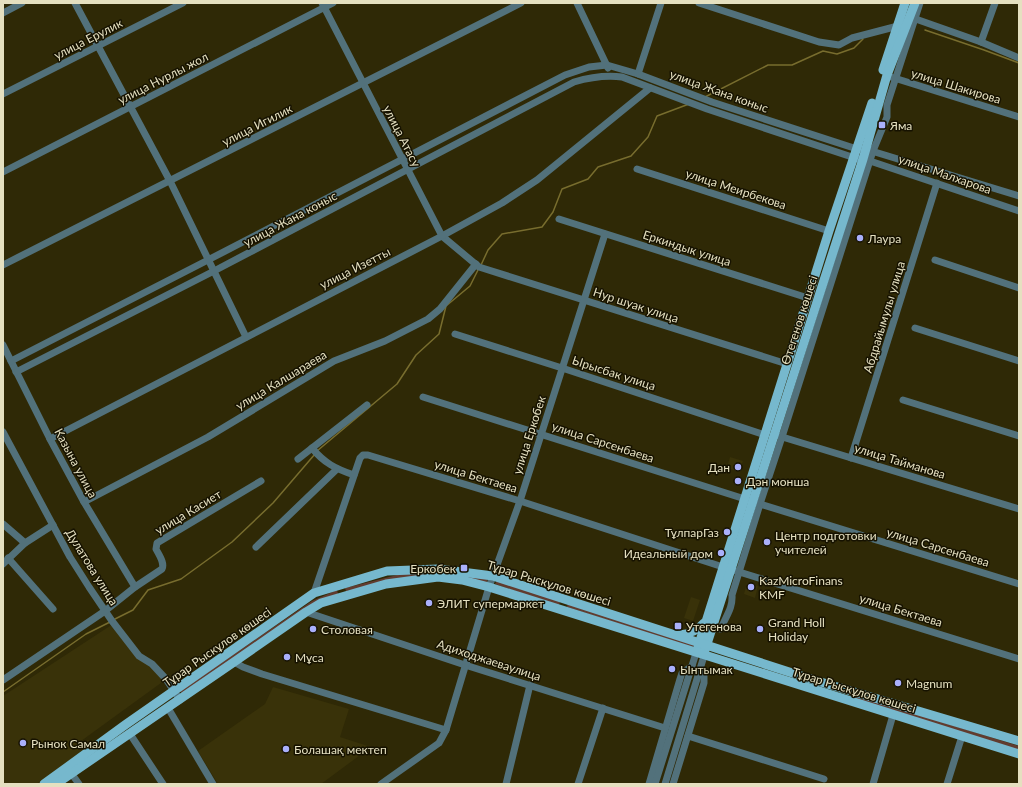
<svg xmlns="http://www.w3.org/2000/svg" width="1022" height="787" viewBox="0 0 1022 787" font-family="Lato,sans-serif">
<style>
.built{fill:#393209}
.green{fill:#613c2f}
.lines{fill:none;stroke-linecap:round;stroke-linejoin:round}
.stream{stroke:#786d2e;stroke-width:1.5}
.minor{stroke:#52717b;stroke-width:7}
.major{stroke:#76b8cd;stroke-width:9}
.poi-dot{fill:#aab0fb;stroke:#161200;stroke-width:1.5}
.labels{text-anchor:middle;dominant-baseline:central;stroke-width:3;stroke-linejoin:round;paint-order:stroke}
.street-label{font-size:12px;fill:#e5e0c0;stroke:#161200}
.poi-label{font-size:12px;fill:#e5e0c0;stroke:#161200;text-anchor:start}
</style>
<rect width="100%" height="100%" fill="#2f2906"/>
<g class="built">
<polygon points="730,457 743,461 739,472 727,468"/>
<polygon points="747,583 758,586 755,598 744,594"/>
<polygon points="691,597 700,600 693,621 684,618"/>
<polygon points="113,624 140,659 156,668 165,680 81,741 85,749 37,784 3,784 3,696"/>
<polygon points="273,687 349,709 340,737 371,747 321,784 218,784 198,751 265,704"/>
</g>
<g class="green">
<polygon points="438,572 487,579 487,583 455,577 346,591 345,588 401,574"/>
<polygon points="497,581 560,601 559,606 495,584"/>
<polygon points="337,590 338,594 182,694 180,691 312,601"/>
<polygon points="568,603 694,644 693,648 567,607"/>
<polygon points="855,695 1019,746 1019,751 854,699"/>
</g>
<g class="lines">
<g class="stream">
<polyline points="925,30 984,50 1019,63"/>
<polyline points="705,97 768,65 792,65 823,51 837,54 854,48 863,39"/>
<polyline points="481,265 488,250 502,234 542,227 553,212 562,189 588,179 598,167 631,156 648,137 657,116 689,104"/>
<polyline points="317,451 397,384 416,355 439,334 446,306 470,286 478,270"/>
<polyline points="115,619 133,610 148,590 181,579 232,542 273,503 315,454"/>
<polyline points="3,692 86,634 110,622"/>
</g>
<g class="minor">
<polyline points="75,3 170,181 246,337"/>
<polyline points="322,3 442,236 479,267 787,364"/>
<polyline points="577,3 608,68"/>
<polyline points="699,3 819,42 839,45 852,38 898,26"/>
<polyline points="3,13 22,3"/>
<polyline points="910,17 981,42 1019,58"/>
<polyline points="981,42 995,3"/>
<polyline points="638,74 661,3"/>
<polyline points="891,77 1019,117"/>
<polyline points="3,94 183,3"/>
<polyline points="637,169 829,231"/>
<polyline points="3,172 333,3"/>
<polyline points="559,219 808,298"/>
<polyline points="935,260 1019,288"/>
<polyline points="3,265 521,3"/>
<polyline points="915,328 1019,361"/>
<polyline points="455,334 562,368 765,435"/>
<polyline points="3,345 50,439 84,502 135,587"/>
<polyline points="11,361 208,260 565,75 589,67 607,65 638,74 712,102 857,149 865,149 1019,196"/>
<path d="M16,372L214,271L574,82C591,77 605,75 622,77L707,109L855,158L870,161L1019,211"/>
<polyline points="423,397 748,500"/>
<polyline points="903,400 1019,436"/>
<polyline points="3,432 70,557 89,587 112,621 139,656 152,664 166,679 180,700"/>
<polyline points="779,436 1019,509"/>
<polyline points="50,439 442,236 502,203 537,180 650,88"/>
<path d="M312,448C324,463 336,469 354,475"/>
<polyline points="851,458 937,183"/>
<polyline points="298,459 367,405"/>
<polyline points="84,502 208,437 334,361 385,341 428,319 440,309 476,264"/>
<polyline points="760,504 1019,584"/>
<polyline points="3,524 25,543"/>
<polyline points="256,547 337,469"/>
<polyline points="8,558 53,609"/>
<polyline points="3,564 25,543 53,525"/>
<polyline points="736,571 1019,659"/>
<polyline points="314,593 360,458 363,455 368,455 520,501 723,567"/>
<polyline points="306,612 465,665 665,728"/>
<path d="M712,628L721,629C725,617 733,609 732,595L760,504L782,437L873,151L887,117V105L920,3"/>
<polyline points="234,662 243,667 262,674 446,730"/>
<path d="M3,680L105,611L135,587L162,569C165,563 159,555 156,549L157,543L261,481"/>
<polyline points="168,708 213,784"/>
<polyline points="130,734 163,784"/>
<polyline points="688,736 824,779"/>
<polyline points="71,773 79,784"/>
<polyline points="381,784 439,743 446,730 489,587 520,501 605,234"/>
<polyline points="506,784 530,685"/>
<polyline points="578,784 603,708"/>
<polyline points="649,784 680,679 682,673 692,666"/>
<polyline points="655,784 696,653"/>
<polyline points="665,784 704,656"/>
<polyline points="673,784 704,683 704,676 699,672"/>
<polyline points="873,784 893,715"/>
<polyline points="947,784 962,736"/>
</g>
<g class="major">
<polyline points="883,70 905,3"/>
<path d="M679,635C690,634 697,631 704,623"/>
<polyline points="698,647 829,231 872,103"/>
<polyline points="705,650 863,159 887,75 915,3"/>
<polyline points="44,784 125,725 314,593 387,571 438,569 493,576 814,680 1019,741"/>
<polyline points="56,784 234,662 306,612 321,603 386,584 438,577 462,580 489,587 1019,754"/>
</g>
</g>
<g class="poi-dot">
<rect x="878" y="121" width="8" height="8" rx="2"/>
<circle cx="860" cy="238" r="4"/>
<circle cx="738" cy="467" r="4"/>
<circle cx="738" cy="481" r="4"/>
<circle cx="727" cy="532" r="4"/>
<circle cx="767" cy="542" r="4"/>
<circle cx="721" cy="553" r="4"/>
<rect x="460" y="564" width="8" height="8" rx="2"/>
<circle cx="751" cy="587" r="4"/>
<circle cx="429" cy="603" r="4"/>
<rect x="674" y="622" width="8" height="8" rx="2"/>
<circle cx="313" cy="629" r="4"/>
<circle cx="760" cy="629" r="4"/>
<circle cx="287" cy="657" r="4"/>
<circle cx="672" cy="669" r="4"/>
<circle cx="898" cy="683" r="4"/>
<circle cx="23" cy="743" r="4"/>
<circle cx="286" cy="749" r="4"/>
</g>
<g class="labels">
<g class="street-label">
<text transform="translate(88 39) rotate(-27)">улица Ерулик</text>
<text transform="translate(163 78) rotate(-27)">улица Нурлы жол</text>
<text transform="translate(956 86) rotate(17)">улица Шакирова</text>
<text transform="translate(719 91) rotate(20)">улица Жана коныс</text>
<text transform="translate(257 125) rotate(-27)">улица Игилик</text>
<text transform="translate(402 136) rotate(63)">улица Атасу</text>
<text transform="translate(945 174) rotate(19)">улица Малхарова</text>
<text transform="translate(736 189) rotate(18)">улица Меирбекова</text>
<text transform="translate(290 219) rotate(-28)">улица Жана коныс</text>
<text transform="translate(687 248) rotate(18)">Еркиндык улица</text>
<text transform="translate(355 268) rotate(-27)">улица Изетты</text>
<text transform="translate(636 305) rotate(18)">Нур шуак улица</text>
<text transform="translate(884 317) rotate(-73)">Абдрайымулы улица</text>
<text transform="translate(799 320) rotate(-72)">Өтегенов көшесі</text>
<text transform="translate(614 373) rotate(18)">Ырысбак улица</text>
<text transform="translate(281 380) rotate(-31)">улица Калшараева</text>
<text transform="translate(529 435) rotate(-72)">улица Еркобек</text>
<text transform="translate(603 442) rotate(18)">улица Сарсенбаева</text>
<text transform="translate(900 461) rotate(17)">улица Тайманова</text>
<text transform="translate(76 463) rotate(62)">Казына улица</text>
<text transform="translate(476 476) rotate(17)">улица Бектаева</text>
<text transform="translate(188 512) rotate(-31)">улица Касиет</text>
<text transform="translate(938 547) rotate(17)">улица Сарсенбаева</text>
<text transform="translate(92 567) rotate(58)">Дулатова улица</text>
<text transform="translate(549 583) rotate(17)">Тұрар Рыскұлов көшесі</text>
<text transform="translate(901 610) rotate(17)">улица Бектаева</text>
<text transform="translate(217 647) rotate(-35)">Тұрар Рыскұлов көшесі</text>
<text transform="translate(489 660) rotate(18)">Адиходжаеваулица</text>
<text transform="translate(854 690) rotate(17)">Тұрар Рыскұлов көшесі</text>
</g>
<g class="poi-label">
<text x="890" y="125">Яма</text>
<text x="868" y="238">Лаура</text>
<text x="730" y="467" text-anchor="end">Дан</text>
<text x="746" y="481">Дән монша</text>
<text x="719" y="532" text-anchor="end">ТұлпарГаз</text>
<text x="775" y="535">Центр подготовки<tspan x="775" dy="14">учителей</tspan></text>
<text x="713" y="553" text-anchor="end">Идеальный дом</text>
<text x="456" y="568" text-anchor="end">Еркобек</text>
<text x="759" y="580">KazMicroFinans<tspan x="759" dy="14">KMF</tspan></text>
<text x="437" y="603">ЭЛИТ супермаркет</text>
<text x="768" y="622">Grand Holl<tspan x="768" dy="14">Holiday</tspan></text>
<text x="686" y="626">Утегенова</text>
<text x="321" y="629">Столовая</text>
<text x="295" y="657">Мұса</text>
<text x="680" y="669">Ынтымак</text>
<text x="906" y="683">Magnum</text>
<text x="31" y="743">Рынок Самал</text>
<text x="294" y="749">Болашақ мектеп</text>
</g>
</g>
<rect width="1022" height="787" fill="none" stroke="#e5e0c0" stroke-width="8"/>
</svg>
